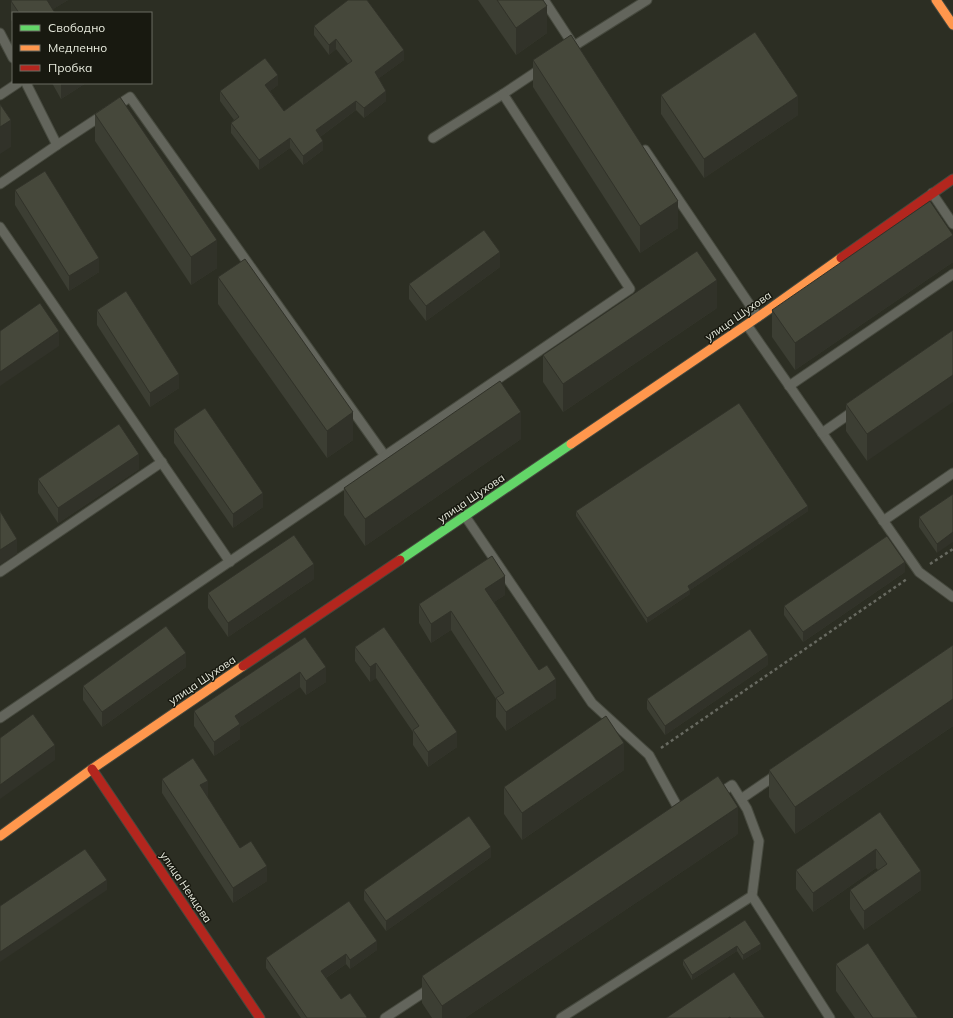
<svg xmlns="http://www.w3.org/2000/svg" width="953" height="1018" viewBox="0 0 953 1018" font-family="Mulish,sans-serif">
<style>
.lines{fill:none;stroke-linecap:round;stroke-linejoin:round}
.lane-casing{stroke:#46493e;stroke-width:11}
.fast-casing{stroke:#46493e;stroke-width:11}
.slow-casing{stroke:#46493e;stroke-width:11}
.jam-casing{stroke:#46493e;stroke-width:11}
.path{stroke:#686a61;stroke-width:2.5;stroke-dasharray:3 3;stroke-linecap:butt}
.lane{stroke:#63655c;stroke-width:9}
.fast{stroke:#63d668;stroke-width:9}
.slow{stroke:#ff974d;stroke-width:9}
.jam{stroke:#b3261e;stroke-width:9}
.wall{fill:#3c3e33}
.shaded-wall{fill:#313229}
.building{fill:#46483b;stroke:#313229}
.labels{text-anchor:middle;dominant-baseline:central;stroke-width:3;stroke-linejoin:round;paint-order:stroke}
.street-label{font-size:11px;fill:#e8ebde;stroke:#181910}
</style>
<rect width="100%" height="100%" fill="#2c2e23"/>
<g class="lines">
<g class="lane-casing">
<g id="lane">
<polyline points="544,0 574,46 647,0"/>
<polyline points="0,33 13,58"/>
<polyline points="0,95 18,83"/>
<polyline points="433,138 503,94 542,68"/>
<polyline points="57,145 130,97 385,456"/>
<polyline points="645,150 758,317"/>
<polyline points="0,184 57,145 26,83"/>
<polyline points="932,193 953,224"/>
<polyline points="0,227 230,562"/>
<polyline points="747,325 919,572 953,597"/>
<polyline points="789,386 953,274"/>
<polyline points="822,433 855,410"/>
<polyline points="465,516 592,703 649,755 682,815"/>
<polyline points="883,521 953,473"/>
<polyline points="0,572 162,462"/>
<polyline points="0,718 630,289 503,94"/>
<polyline points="717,795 732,785 747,809 759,841 752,896 830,1018"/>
<polyline points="741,799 779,773"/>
<polyline points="385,1018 432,987"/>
<polyline points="561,1018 752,896"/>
</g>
</g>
<g class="fast-casing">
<polyline id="fast" points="400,560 571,444"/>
</g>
<g class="slow-casing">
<g id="slow">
<polyline points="936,0 953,25"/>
<polyline points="571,444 758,317 841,258"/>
<polyline points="0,836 92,769 243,666"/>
</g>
</g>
<g class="jam-casing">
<g id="jam">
<polyline points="841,258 953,179"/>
<polyline points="243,666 400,560"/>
<polyline points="92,769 260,1018"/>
</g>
</g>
<g class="path">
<polyline points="930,564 953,549"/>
<polyline points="661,748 907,579"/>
</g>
<use href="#lane" class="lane"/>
<use href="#fast" class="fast"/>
<use href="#slow" class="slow"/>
<use href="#jam" class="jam"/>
</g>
<g class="wall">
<polygon points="12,0 68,0 53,9 55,13 13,13 13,23 11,20 11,1"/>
<polygon points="478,0 543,0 547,33 516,55"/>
<polygon points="314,26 404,60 379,78 386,101 364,118 356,110 320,137 323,150 303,165 290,148 259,170 231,133 231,123 234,120 220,101 220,91 278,85 270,91 284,111 348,64 336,49 329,55 314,35"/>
<polygon points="533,60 678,228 640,253 533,87"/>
<polygon points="52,83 86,83 61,99"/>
<polygon points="661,95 798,115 704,178 661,114"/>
<polygon points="95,114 217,268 191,285 95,141"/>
<polygon points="15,190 99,272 69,291 15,205"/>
<polygon points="953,234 953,262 795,370 772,337 772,310"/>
<polygon points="500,267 426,321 409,299 409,284"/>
<polygon points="218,277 353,440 327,458 218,304"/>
<polygon points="717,308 563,412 543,382 543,355"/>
<polygon points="97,310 179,388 150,407 97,325"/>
<polygon points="953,330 867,461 846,431 846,404"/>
<polygon points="174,429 263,507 233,528 174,443"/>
<polygon points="521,439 365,546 344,515 344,488"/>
<polygon points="139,469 58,523 38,493 38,479"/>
<polygon points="953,494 937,553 919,527 919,517"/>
<polygon points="576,511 808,511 690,590 690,594 647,623 576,516"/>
<polygon points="905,572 803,642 784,615 784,606"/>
<polygon points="314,579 228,637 208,608 208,593"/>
<polygon points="505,595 494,602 556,698 506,731 496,717 496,699 451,630 431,643 419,623 419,604"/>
<polygon points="384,627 457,747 428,767 413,745 413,732 376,678 370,682 355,661 355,647"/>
<polygon points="305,637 326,682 306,695 300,687 240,727 240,739 214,756 194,726 194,711"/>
<polygon points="953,645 953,726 795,834 769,797 769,770"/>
<polygon points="768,665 665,735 647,709 647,699"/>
<polygon points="186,667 102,727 83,700 83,686"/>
<polygon points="624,770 522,840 504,814 504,787"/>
<polygon points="162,779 208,795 207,796 240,848 267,881 233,903 162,793"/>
<polygon points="880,812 921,890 864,930 850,909 850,890 878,870 876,868 813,912 796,889 796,870"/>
<polygon points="738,834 465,1018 432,1018 422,1003 422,976"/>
<polygon points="491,857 386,931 364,900 364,890"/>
<polygon points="745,920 761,949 743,960 737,951 692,980 683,965 683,960"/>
<polygon points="377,950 350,969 346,964 326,978 341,999 367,1018 301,1018 266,968 266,958"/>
<polygon points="836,964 918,1018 855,1018 836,991"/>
</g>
<g class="shaded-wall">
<polygon points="44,0 68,0 47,13"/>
<polygon points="547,6 547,33 516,55 516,28"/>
<polygon points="336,39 336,49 329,55 329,45"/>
<polygon points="404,50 404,60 375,81 375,72"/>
<polygon points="278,75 278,85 265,95 265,85"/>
<polygon points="61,83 86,83 61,99"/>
<polygon points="386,91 386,101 364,118 364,108"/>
<polygon points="798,96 798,115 704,178 704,159"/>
<polygon points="356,101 356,110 316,140 316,130"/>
<polygon points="11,120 11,147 0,154 0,127"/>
<polygon points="290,138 290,148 259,170 259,160"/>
<polygon points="323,141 323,150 303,165 303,156"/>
<polygon points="678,201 678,228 640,253 640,226"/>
<polygon points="953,235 953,262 795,370 795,343"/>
<polygon points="217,240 217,268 191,285 191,257"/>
<polygon points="500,252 500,267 426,321 426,306"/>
<polygon points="99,258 99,272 69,291 69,276"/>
<polygon points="717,280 717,308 563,412 563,384"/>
<polygon points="59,331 59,346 0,386 0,372"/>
<polygon points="179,374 179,388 150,407 150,393"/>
<polygon points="953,375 953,402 867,461 867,434"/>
<polygon points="353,412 353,440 327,458 327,431"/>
<polygon points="521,412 521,439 365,546 365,519"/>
<polygon points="139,454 139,469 58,523 58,508"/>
<polygon points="263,493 263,507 233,528 233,514"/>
<polygon points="808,506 808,511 690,590 690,594 647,623 647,618 688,586"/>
<polygon points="953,532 953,542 937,553 937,544"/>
<polygon points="17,539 17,554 0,565 0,550"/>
<polygon points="905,562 905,572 803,642 803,632"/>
<polygon points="314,564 314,579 228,637 228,623"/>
<polygon points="505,576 505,595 485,608 485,589"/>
<polygon points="451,611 451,630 431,643 431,624"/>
<polygon points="186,653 186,667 102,727 102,712"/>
<polygon points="768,655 768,665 665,735 665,726"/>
<polygon points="376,663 376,678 370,682 370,667"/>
<polygon points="326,667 326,682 306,695 306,681"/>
<polygon points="300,672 300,687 240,727 240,739 214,756 214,742 235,716"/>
<polygon points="556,679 556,698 506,731 506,712"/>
<polygon points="953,699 953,726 795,834 795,807"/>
<polygon points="457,732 457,747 428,767 428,752"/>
<polygon points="624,743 624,770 522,840 522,813"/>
<polygon points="55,745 55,760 0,799 0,785"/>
<polygon points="208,781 208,795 200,800 200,785"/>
<polygon points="738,807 738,834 465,1018 442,1018 442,1006"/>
<polygon points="491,847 491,857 386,931 386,921"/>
<polygon points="876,849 876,868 813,912 813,893"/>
<polygon points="267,866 267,881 233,903 233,888"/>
<polygon points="921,871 921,890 864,930 864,911"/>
<polygon points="107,880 107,890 0,962 0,952"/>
<polygon points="377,941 377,950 350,969 350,960"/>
<polygon points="761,944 761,949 743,960 743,955"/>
<polygon points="737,946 737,951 692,980 692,975"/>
<polygon points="346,954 346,964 321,981 321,971"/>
</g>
<g class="building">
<polygon points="12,0 47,0 55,13 19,13 11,1"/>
<polygon points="348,0 367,0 404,50 375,72 386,91 364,108 356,101 316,130 323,141 303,156 290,138 259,160 231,123 239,117 220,91 265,58 278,75 265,85 284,111 352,61 336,39 329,45 314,26"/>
<polygon points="497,0 543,0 547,6 516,28"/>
<polygon points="755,32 798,96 704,159 661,95"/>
<polygon points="571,35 678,201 640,226 533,60"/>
<polygon points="120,97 217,240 191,257 95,114"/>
<polygon points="0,104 11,120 0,127"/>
<polygon points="45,171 99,258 69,276 15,190"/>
<polygon points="930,201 953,235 795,343 772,310"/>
<polygon points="484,230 500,252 426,306 409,284"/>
<polygon points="697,251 717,280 563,384 543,355"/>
<polygon points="245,259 353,412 327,431 218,277"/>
<polygon points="126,291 179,374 150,393 97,310"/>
<polygon points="40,303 59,331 0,372 0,331"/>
<polygon points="953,330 953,375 867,434 846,404"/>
<polygon points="500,381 521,412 365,519 344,488"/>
<polygon points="739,403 808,506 688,586 690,590 647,618 576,511"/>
<polygon points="205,408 263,493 233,514 174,429"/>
<polygon points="119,424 139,454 58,508 38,479"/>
<polygon points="953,494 953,532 937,544 919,517"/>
<polygon points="0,511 17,539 0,550"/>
<polygon points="294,535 314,564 228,623 208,593"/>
<polygon points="887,536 905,562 803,632 784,606"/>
<polygon points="492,556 505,576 485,589 539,670 547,665 556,679 506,712 496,698 504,693 451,611 431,624 419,604"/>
<polygon points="166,626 186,653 102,712 83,686"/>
<polygon points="384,627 457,732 428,752 413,730 419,726 376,663 370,667 355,647"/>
<polygon points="750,629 768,655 665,726 647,699"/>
<polygon points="305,637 326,667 306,681 300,672 235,716 240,724 214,742 194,711"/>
<polygon points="953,645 953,699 795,807 769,770"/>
<polygon points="33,714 55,745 0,785 0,738"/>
<polygon points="606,716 624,743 522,813 504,787"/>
<polygon points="193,758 208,781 200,785 240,848 251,841 267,866 233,888 162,779"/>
<polygon points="718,776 738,807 442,1006 422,976"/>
<polygon points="880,812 921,871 864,911 850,890 887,864 876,849 813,893 796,870"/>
<polygon points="469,816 491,847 386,921 364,890"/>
<polygon points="85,849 107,880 0,952 0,906"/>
<polygon points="349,901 377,941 350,960 346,954 321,971 341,999 350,993 367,1017 366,1018 307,1018 266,958"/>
<polygon points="745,920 761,944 743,955 737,946 692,975 683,960"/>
<polygon points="868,943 918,1018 873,1018 836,964"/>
<polygon points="734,972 765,1018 731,1018 730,1017 728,1018 666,1018"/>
</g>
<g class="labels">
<g class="street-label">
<text transform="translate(738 316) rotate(-35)">улица Шухова</text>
<text transform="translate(471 498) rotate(-34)">улица Шухова</text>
<text transform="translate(202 680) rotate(-34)">улица Шухова</text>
<text transform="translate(186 887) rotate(56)">улица Немцова</text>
</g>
</g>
<rect x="12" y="12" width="140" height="72" fill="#181910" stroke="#6b6d62"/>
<rect x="20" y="25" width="20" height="6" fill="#63d668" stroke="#6b6d62"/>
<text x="48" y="32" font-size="12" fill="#e8ebde">Свободно</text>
<rect x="20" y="45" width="20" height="6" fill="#ff974d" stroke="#6b6d62"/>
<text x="48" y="52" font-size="12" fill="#e8ebde">Медленно</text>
<rect x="20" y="65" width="20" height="6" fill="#b3261e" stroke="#6b6d62"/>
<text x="48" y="72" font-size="12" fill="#e8ebde">Пробка</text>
</svg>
